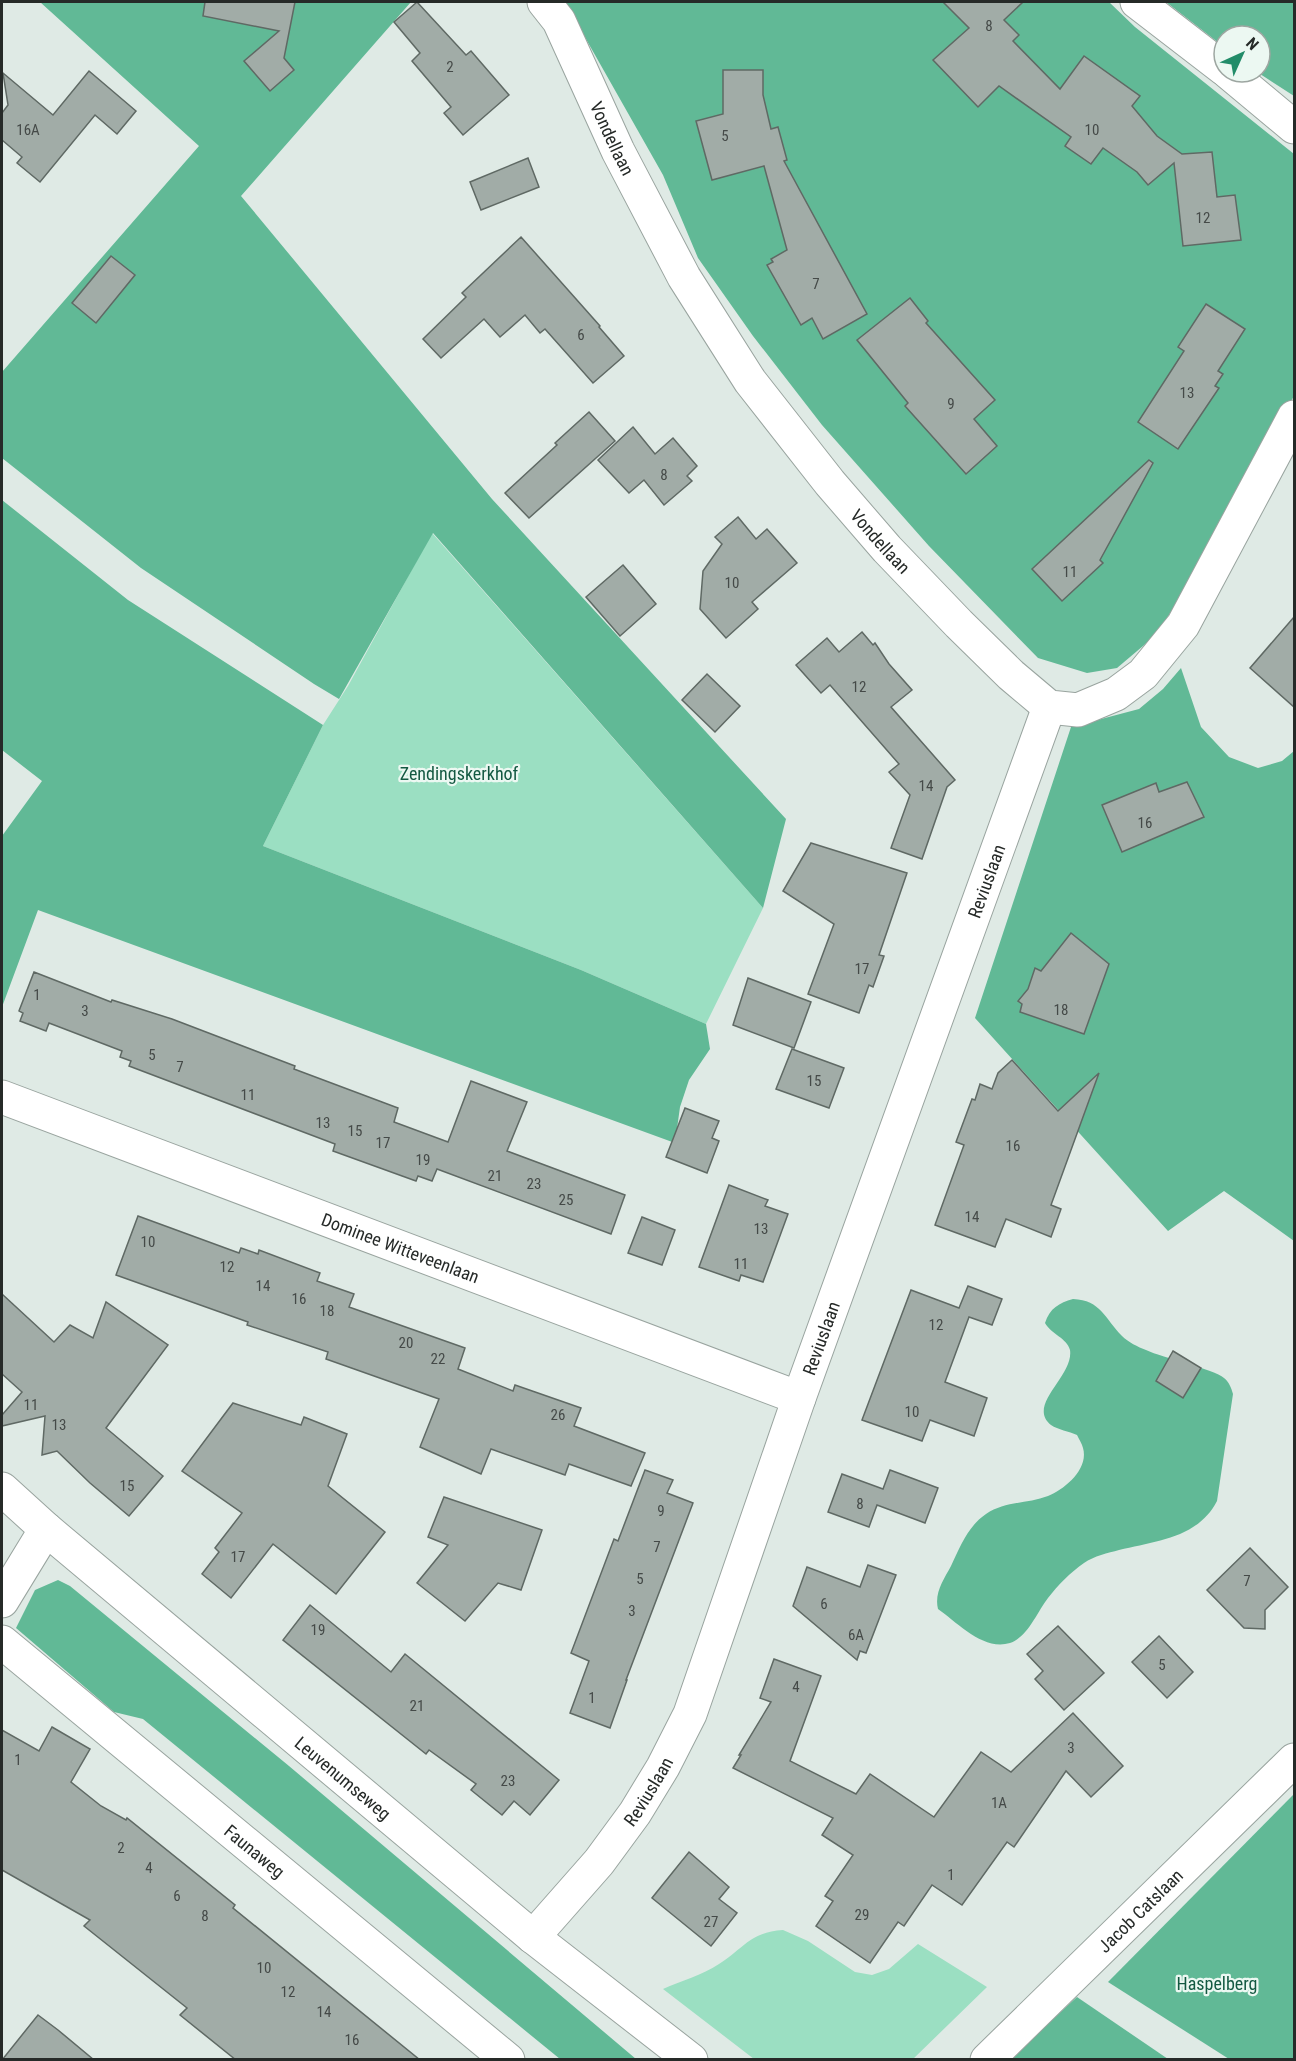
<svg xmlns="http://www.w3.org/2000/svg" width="1296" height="2061" viewBox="0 0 1296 2061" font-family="'Roboto Condensed',sans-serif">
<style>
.green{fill:#9bdfc2}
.forest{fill:#61b996}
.building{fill:#a1aca7;stroke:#5f6964;stroke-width:1.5}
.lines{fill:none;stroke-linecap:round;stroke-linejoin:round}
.street-casing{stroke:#99a49f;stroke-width:35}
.secondary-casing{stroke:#99a49f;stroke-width:35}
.street{stroke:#fff;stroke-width:33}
.secondary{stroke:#fff;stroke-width:33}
.labels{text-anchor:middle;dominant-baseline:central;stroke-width:4.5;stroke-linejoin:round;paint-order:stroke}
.number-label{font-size:15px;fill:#454a48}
.street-label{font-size:18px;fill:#262a28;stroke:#ecf8f2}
.park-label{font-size:18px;fill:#135942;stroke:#ecf8f2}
</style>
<rect width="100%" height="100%" fill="#dfeae5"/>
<g class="green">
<polygon points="432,533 763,908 706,1024 581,970 263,846 323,725 348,686"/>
<path d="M783,1930L808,1941L855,1972L872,1975L889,1969L918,1944L987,1987L912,2060L754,2059L663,1989C681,1981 702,1975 719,1964C744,1948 750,1932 783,1930Z"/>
</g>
<g class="forest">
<polygon points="40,2 411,2 241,196 492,499 786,819 763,908 433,533 339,699 314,684 141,568 2,458 2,372 199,146"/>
<polygon points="565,2 1109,2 1135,27 1294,154 1294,396 1203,562 1156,635 1117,668 1087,673 1038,658 929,546 822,425 753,336 698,258 663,175"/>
<polygon points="1166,2 1294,2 1294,96 1257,72 1260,72 1260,36 1224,36 1224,47"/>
<polygon points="2,500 128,600 323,725 263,846 581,970 706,1024 710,1049 689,1080 680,1107 675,1143 38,910 2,1007 2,836 42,781 2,750"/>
<polygon points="1181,668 1201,727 1229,757 1258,768 1282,761 1294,751 1294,1241 1224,1191 1168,1231 975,1018 1071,727 1139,709 1163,689"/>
<path d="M1073,1299C1101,1300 1105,1319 1122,1336C1128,1342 1138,1347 1146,1350C1163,1358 1214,1369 1224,1378C1229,1382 1231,1387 1233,1394L1217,1501C1198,1538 1156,1541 1119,1550C1108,1553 1094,1556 1084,1563C1071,1572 1058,1585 1048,1598C1037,1612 1028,1637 1010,1643C983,1651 958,1623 938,1609C934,1593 944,1579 951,1566C960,1547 968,1526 986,1514C1005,1501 1027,1504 1048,1496C1065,1489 1089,1469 1083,1448C1082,1444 1079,1439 1077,1435C1069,1431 1058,1430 1051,1425C1026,1405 1074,1376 1070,1350C1067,1338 1051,1334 1045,1323C1050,1308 1059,1303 1073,1299Z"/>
<polygon points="58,1580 70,1586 289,1766 636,2059 560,2059 143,1719 114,1712 16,1628 35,1590"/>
<polygon points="1294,1794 1294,2059 1229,2059 1108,1982"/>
<polygon points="1077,1997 1168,2059 1008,2060"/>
</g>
<g class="building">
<polygon points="205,2 295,2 284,58 294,70 270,91 244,61 279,31 203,16"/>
<polygon points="417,2 466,55 471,51 509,95 463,135 444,113 451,107 412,61 420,53 394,22"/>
<polygon points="943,2 1023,2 1004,20 1019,35 1013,41 1060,89 1084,56 1140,96 1132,106 1157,136 1182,154 1212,152 1217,197 1235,195 1241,240 1183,246 1174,163 1148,185 1137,172 1103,148 1091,164 1065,146 1071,137 999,86 978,107 933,60 969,28"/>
<polygon points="723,70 763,70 763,95 771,129 778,127 787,160 784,161 867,314 823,339 812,318 801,325 767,265 773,262 771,259 787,250 764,166 712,180 696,121 723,114"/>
<polygon points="89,71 136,111 117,134 95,115 40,182 17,163 22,157 2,140 2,113 8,105 3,73 53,115"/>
<polygon points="528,158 539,187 481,210 470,182"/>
<polygon points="521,237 600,326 599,327 624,356 593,383 545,329 540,333 525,315 500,337 484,319 441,358 423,339 466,297 462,293"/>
<polygon points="111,256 135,275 96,323 72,303"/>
<polygon points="910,298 928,321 926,323 995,400 974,419 997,446 966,474 905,406 908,403 857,340"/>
<polygon points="1206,304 1245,329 1218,371 1223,374 1215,386 1219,388 1178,449 1138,422 1184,351 1178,347"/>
<polygon points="589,412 615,441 529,518 505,493 557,445 555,443"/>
<polygon points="633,427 655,454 673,438 697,466 687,476 692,481 664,505 644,480 629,493 598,460"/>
<polygon points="1149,460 1153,463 1100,560 1103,563 1062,601 1032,569"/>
<polygon points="738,517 756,539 767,529 797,563 752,602 758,609 726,638 700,609 703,571 722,544 715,537"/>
<polygon points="623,565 656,604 620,636 586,597"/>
<polygon points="1294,617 1294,707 1250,668"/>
<polygon points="862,632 873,645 875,643 889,664 912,690 891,707 955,780 947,787 922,859 891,848 910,795 889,772 899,764 830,685 821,693 796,665 827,638 839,652"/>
<polygon points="707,674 740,706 715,732 682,700"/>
<polygon points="1187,782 1204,817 1122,852 1102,805 1156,783 1159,792"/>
<polygon points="811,843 907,873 879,955 884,956 873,987 869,985 859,1013 808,994 834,924 783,891"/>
<polygon points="1071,933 1109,964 1084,1034 1020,1012 1022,1004 1018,1001 1028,989 1035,968 1041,971"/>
<polygon points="34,972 111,1002 112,1000 172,1019 295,1066 294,1069 398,1108 394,1122 448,1142 471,1081 527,1102 507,1151 625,1195 611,1234 437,1169 432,1181 418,1176 416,1181 333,1151 335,1144 129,1066 131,1061 120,1057 122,1051 49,1023 46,1031 20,1021 23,1013 19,1011"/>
<polygon points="748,978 811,1002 794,1048 733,1025"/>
<polygon points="792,1049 844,1068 829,1108 776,1089"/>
<polygon points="1012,1060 1058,1111 1099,1073 1051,1205 1061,1209 1051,1237 1006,1219 995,1247 935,1225 964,1145 956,1142 972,1099 975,1100 980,1084 992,1089 998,1073"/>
<polygon points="685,1108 719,1121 712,1138 719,1141 707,1173 666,1157"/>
<polygon points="729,1185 768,1200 765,1206 788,1214 763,1282 741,1275 739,1281 699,1267"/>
<polygon points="138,1216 239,1253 241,1248 258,1254 259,1250 320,1273 317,1281 354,1294 349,1307 465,1348 458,1369 513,1391 515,1385 581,1408 574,1426 645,1453 631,1486 569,1464 565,1475 491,1449 481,1474 420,1447 439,1399 326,1359 328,1352 247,1325 248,1322 116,1275"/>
<polygon points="642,1217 675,1230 662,1265 628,1253"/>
<polygon points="968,1286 1002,1299 992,1325 969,1317 945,1382 987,1398 974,1436 930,1420 922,1441 862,1420 911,1290 959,1308"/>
<polygon points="2,1294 54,1342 70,1325 93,1338 106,1302 168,1345 106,1428 163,1476 129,1516 90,1483 57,1451 42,1455 45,1416 2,1426 2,1415 22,1392 2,1374"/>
<polygon points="1173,1351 1201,1368 1183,1398 1156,1381"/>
<polygon points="233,1403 301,1425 304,1417 347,1434 328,1486 385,1532 336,1594 273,1544 231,1598 202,1574 219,1552 215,1548 242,1513 182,1471"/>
<polygon points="645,1470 673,1480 667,1493 693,1503 626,1680 627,1680 610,1728 570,1713 589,1661 571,1653 614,1539 618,1541"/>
<polygon points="890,1470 938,1488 925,1523 877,1505 869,1527 828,1512 842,1474 883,1489"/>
<polygon points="444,1497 542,1530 521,1590 498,1583 465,1621 417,1583 448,1545 428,1537"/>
<polygon points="1250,1548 1288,1587 1265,1610 1265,1629 1244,1628 1207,1590"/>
<polygon points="868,1565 896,1575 866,1653 860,1651 857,1660 793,1606 807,1567 860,1587"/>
<polygon points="310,1605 391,1672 405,1654 559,1780 530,1815 514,1801 502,1815 471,1790 476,1784 429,1750 426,1754 283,1640"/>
<polygon points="1058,1626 1104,1673 1064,1710 1035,1679 1043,1671 1027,1654"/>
<polygon points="1159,1636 1193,1672 1167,1698 1132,1662"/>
<polygon points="774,1659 821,1676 790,1761 856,1794 870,1774 934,1817 981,1752 1011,1772 1073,1713 1123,1766 1091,1797 1066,1771 1014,1847 1007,1842 962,1905 932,1885 904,1926 898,1922 870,1963 816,1926 833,1901 825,1896 853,1855 822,1835 833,1818 733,1768 741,1755 739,1755 771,1702 760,1698"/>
<polygon points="52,1727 90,1749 71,1782 101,1806 126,1820 127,1818 235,1905 233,1908 420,2060 236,2060 180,2015 187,2008 84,1926 90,1920 2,1870 2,1730 39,1751"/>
<polygon points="689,1852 729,1887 719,1899 737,1913 711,1946 652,1898"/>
<polygon points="38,2015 58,2030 94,2060 2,2060"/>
</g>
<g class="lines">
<g class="street-casing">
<g id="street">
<path id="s1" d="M544,2L559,21L618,151L684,277L750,381L830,483L887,549L959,624L1011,675L1049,707L1078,710L1116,694L1143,674L1183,625L1294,417"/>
<polyline points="1137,2 1224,69"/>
<polyline points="1228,72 1294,127"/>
<path id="s2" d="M2,1097L799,1398"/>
<polyline points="2,1601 46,1529"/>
<path id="s3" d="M2,1642L508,2060"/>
<path id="s4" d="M533,1937L599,1862L635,1813L663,1767L690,1714L799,1398L1049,707"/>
<path id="s5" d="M987,2060L1294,1760"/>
</g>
</g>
<g class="secondary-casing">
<g id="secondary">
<path id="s6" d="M2,1489L46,1529L533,1937L691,2060"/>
</g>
</g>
<use href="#street" class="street"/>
<use href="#secondary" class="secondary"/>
</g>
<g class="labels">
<g class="number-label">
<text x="989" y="26">8</text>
<text x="450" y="67">2</text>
<text x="28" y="130">16A</text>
<text x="1092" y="130">10</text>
<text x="725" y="136">5</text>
<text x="1203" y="218">12</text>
<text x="816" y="284">7</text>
<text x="581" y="335">6</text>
<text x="1187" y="393">13</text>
<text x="951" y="404">9</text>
<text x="664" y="475">8</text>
<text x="1070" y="572">11</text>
<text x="732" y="583">10</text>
<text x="859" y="687">12</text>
<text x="926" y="786">14</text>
<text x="1145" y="823">16</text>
<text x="862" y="969">17</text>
<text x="37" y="995">1</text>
<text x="1061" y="1010">18</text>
<text x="85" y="1011">3</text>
<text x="152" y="1055">5</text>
<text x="180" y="1067">7</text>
<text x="814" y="1081">15</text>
<text x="248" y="1095">11</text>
<text x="323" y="1123">13</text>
<text x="355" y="1131">15</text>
<text x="383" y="1143">17</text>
<text x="1013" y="1146">16</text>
<text x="423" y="1160">19</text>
<text x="495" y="1176">21</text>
<text x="534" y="1184">23</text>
<text x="566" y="1200">25</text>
<text x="972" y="1217">14</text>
<text x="761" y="1229">13</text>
<text x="148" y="1242">10</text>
<text x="741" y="1264">11</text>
<text x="227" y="1267">12</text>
<text x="263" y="1286">14</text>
<text x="299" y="1299">16</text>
<text x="327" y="1311">18</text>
<text x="936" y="1325">12</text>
<text x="406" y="1343">20</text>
<text x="438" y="1359">22</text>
<text x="31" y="1405">11</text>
<text x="912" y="1412">10</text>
<text x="558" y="1415">26</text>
<text x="59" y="1425">13</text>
<text x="127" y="1486">15</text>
<text x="860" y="1504">8</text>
<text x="661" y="1511">9</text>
<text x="657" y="1547">7</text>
<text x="238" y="1557">17</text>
<text x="640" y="1579">5</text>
<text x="1247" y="1581">7</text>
<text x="824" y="1604">6</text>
<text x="632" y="1611">3</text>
<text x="318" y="1630">19</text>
<text x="856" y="1635">6A</text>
<text x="1162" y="1665">5</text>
<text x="796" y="1687">4</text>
<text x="592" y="1698">1</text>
<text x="417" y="1706">21</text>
<text x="1071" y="1748">3</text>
<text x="18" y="1760">1</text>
<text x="508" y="1781">23</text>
<text x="999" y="1803">1A</text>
<text x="121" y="1848">2</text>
<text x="149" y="1868">4</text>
<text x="951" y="1875">1</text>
<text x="177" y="1896">6</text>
<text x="862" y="1915">29</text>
<text x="205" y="1916">8</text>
<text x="711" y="1922">27</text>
<text x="264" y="1968">10</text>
<text x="288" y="1992">12</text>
<text x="324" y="2012">14</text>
<text x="352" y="2040">16</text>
</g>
<g class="street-label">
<text stroke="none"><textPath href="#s1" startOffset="153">Vondellaan</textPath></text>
<text stroke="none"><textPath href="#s1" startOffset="639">Vondellaan</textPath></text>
<text stroke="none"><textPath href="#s4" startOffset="1158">Reviuslaan</textPath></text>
<text stroke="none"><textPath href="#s2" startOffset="426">Dominee Witteveenlaan</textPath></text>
<text stroke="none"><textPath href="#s4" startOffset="672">Reviuslaan</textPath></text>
<text stroke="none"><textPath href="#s6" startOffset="447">Leuvenumseweg</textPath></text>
<text stroke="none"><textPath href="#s4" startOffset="186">Reviuslaan</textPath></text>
<text stroke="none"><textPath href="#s3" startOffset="328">Faunaweg</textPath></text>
<text stroke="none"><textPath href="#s5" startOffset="214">Jacob Catslaan</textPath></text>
</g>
<g class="park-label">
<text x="459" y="773">Zendingskerkhof</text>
<text x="1217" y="1983">Haspelberg</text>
</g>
</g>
<rect width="1296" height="2061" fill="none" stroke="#262a28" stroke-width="6"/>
<g transform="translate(1242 54) rotate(45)"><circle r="28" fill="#ecf8f2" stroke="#9da6a1" stroke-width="1.5"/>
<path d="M0-4.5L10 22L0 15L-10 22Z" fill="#228c69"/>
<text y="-9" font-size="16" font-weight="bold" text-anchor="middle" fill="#262a28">N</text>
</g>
</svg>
